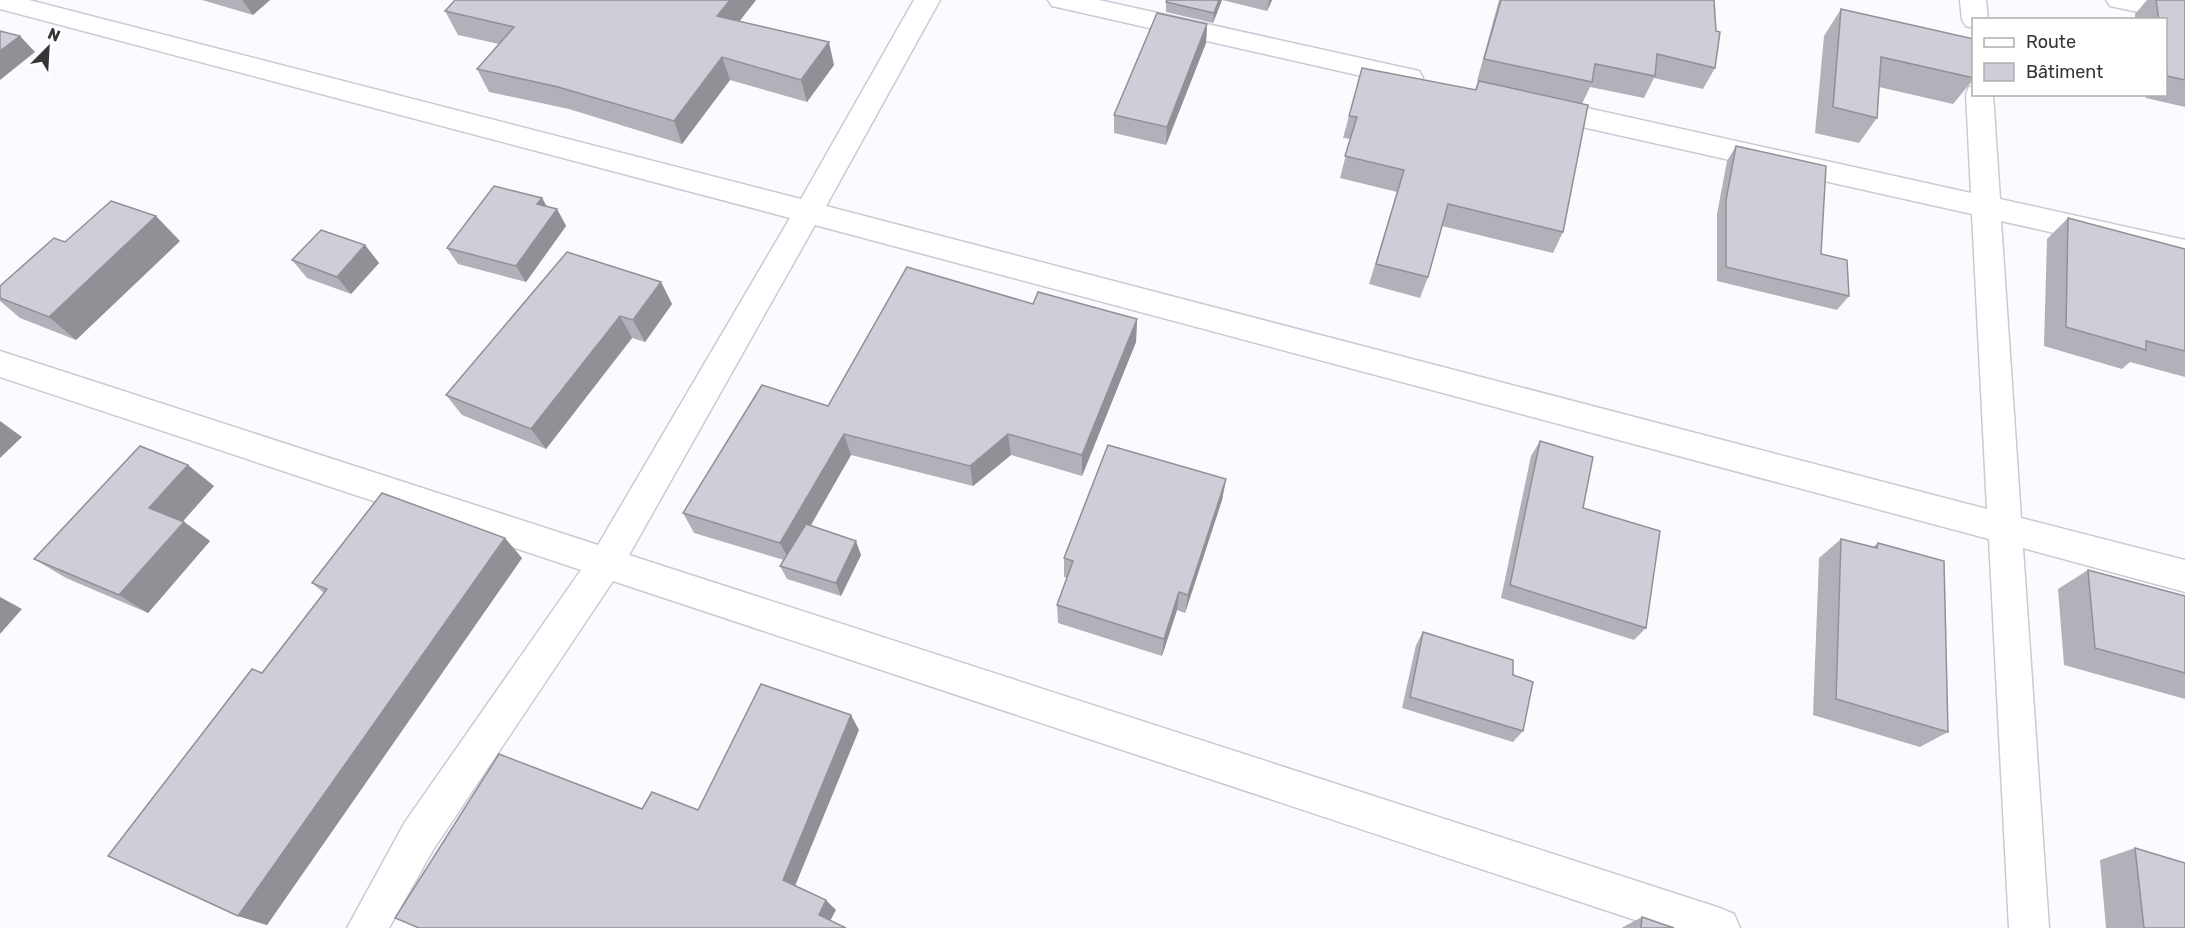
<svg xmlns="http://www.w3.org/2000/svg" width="2185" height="928" viewBox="0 0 2185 928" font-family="Rubik,sans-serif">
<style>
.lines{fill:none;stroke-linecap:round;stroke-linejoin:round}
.minor-casing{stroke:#cacad4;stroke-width:3}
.minor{fill:#fff;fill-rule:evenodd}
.wall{fill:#b1b1ba}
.shaded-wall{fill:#909097}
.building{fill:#ceced8;stroke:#909097;stroke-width:1.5}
</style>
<rect width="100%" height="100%" fill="#fbfbff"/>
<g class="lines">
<g class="minor-casing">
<g id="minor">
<polygon points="0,0 29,0 801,199 914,0 940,0 826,206 1987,509 1972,214 1542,118 1532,115 1528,108 1532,101 1542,98 1971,193 1966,94 1969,87 1974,86 1974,94 1993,94 2000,199 2185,240 2185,262 2001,221 2021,518 2185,560 2185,592 2023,548 2049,928 2009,928 1989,539 815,225 629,555 1720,908 1734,914 1740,928 1659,928 613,581 433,850 389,928 347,928 405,822 581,570 0,377 0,351 598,545 790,218 0,9"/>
<polygon points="1048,0 1099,0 1410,69 1419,71 1423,78 1419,85 1410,87 1061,8 1052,6"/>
<polygon points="1960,0 1986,0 1988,20 1974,20 1974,28 1966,26 1962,20"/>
<polygon points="2106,0 2162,0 2185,4 2185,22 2110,6"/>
</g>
</g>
<use href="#minor" class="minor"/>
</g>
<g class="wall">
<polygon points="202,0 270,0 253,15"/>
<polygon points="455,0 756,0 739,21 834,65 807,102 730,80 682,144 569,109 489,92 477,69 499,44 458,35 445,11"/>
<polygon points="1222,0 1213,23 1166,12 1166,2"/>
<polygon points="1222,0 1272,0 1267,11"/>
<polygon points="1499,0 1714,0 1715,68 1703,89 1654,78 1644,98 1590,87 1582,104 1563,232 1553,253 1442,226 1428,277 1420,298 1369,284 1397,192 1340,178 1350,139 1343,138 1349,116 1475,90 1478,81 1477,81"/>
<polygon points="2147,0 2185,0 2185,107 2146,98 2145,94 2166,94 2166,20 2135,20 2135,14"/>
<polygon points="1841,9 1974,79 1953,104 1879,87 1877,118 1859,143 1815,133 1824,36"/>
<polygon points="1207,24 1206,43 1166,145 1114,133 1114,115"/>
<polygon points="1736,146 1821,254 1849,296 1837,310 1717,281 1717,214 1727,161"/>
<polygon points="542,198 547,207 557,209 566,226 526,282 458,264 447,248"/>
<polygon points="2068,218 2185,249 2185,377 2130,362 2122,369 2044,346 2047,239"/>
<polygon points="180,241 76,340 20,318 0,301 0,286 65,242"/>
<polygon points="365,245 379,263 351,294 307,278 292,260"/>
<polygon points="661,282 672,304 645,342 632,338 546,449 462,415 446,395"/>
<polygon points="1033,304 1137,319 1136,342 1082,476 1011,455 973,486 851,455 810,525 861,555 841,596 787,579 780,566 784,560 694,533 683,513 828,406"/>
<polygon points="1540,441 1646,628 1634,640 1501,598 1531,456"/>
<polygon points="1226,479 1222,500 1185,613 1177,610 1162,656 1058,623 1057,605 1067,578 1064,577 1064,558"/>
<polygon points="214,486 183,521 210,541 148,613 66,578 34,559"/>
<polygon points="1841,539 1873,547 1878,543 1948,732 1920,747 1813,715 1819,558"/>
<polygon points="522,558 267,925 238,916 262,673 324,593 312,583"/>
<polygon points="2088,570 2185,596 2185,699 2064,665 2058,589"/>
<polygon points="1423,632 1523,731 1513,742 1402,708 1416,645"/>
<polygon points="2135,848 2185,928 2106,928 2100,860"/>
<polygon points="1642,917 1674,928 1622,928 1623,927"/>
</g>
<g class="shaded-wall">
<polygon points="242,0 270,0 253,15"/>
<polygon points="730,0 756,0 725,40 717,16"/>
<polygon points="1219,0 1222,0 1213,23 1214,13"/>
<polygon points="1269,0 1272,0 1267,11 1269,1"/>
<polygon points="1207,24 1206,43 1166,145 1167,127"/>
<polygon points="20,36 35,52 0,80 0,51"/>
<polygon points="829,42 834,65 807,102 801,80"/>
<polygon points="722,57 730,80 682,144 674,121"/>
<polygon points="542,198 551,214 537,204"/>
<polygon points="557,209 566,226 526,282 516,266"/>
<polygon points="156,216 180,241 76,340 49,317"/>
<polygon points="365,245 379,263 351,294 337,277"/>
<polygon points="661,282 672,304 645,342 633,320"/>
<polygon points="620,316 632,338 546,449 531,429"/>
<polygon points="1137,319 1136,342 1082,476 1082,455"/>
<polygon points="0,421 22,437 0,458"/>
<polygon points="844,434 851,455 790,562 780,543"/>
<polygon points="1008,434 1011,455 973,486 970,466"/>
<polygon points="188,465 214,486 177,528 149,508"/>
<polygon points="1226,479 1222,500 1185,613 1188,595"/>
<polygon points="184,522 210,541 148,613 119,595"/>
<polygon points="505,538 522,558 267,925 238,916"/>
<polygon points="856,541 861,555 841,596 836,583"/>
<polygon points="1179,592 1177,610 1162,656 1164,639"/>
<polygon points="0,597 22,609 0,634"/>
<polygon points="851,715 859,730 793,891 783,880"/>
<polygon points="826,900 836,910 828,925 819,915"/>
</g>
<g class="building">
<polygon points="455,0 730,0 717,16 829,42 801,80 722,57 674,121 558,87 477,69 514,27 445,11"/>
<polygon points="1167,0 1219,0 1214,13 1166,2"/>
<polygon points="1501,0 1714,0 1716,31 1720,32 1715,68 1657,54 1655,76 1595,64 1592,82 1484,59"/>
<polygon points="2156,0 2185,0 2185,80 2167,76 2166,66 2166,20 2159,20"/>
<polygon points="1841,9 1974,39 1974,78 1881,57 1877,118 1833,107"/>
<polygon points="1157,13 1207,24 1167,127 1114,115"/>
<polygon points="0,31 20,36 0,51"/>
<polygon points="1362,68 1476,90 1479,81 1588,105 1563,232 1448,204 1428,277 1376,264 1404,170 1345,156 1357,117 1349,116"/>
<polygon points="1736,146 1826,166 1821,254 1847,260 1849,296 1726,267 1726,200"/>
<polygon points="494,186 542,198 537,204 557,209 516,266 447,248"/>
<polygon points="111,201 156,216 49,317 0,298 0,286 54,238 65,242"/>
<polygon points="2068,218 2185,249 2185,351 2146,341 2146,350 2066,327"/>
<polygon points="321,230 365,245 337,277 292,260"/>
<polygon points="567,252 661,282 633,320 620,316 531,429 446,395"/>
<polygon points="907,267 1033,304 1038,292 1137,319 1082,455 1008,434 970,466 844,434 780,543 683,513 762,385 828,406"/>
<polygon points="1540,441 1593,457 1583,508 1660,531 1646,628 1510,585"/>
<polygon points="1108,445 1226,479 1188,595 1179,592 1164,639 1057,605 1073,561 1064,558"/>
<polygon points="140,446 188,465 149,508 184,522 119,595 34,559"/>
<polygon points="382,493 505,538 238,916 108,856 252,669 262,673 327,589 312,583"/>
<polygon points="806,524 856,541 836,583 780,566"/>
<polygon points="1841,539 1877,548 1878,543 1944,561 1948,732 1836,699"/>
<polygon points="2088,570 2185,596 2185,673 2095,648"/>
<polygon points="1423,632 1513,660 1513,675 1533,682 1523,731 1410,697"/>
<polygon points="761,684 851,715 783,880 826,900 819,915 846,928 419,928 395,918 499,754 642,809 652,792 698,810"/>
<polygon points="2135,848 2185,863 2185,928 2144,928"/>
<polygon points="1642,917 1674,928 1641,928"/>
</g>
<rect x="1972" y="18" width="195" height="78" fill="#ffffff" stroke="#aeaeaf" stroke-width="1.5"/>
<rect x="1984" y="38" width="30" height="9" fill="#ffffff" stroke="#aeaeaf" stroke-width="1.5"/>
<text x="2026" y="48" font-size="18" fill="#353538">Route</text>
<rect x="1984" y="63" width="30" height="18" fill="#ceced8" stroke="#aeaeaf" stroke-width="1.5"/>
<text x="2026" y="78" font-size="18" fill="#353538">Bâtiment</text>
<g transform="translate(48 48) rotate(24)" stroke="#ffffff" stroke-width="4.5" paint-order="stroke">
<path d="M0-4.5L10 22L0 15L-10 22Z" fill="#353538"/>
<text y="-9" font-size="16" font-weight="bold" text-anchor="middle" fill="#353538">N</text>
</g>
</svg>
